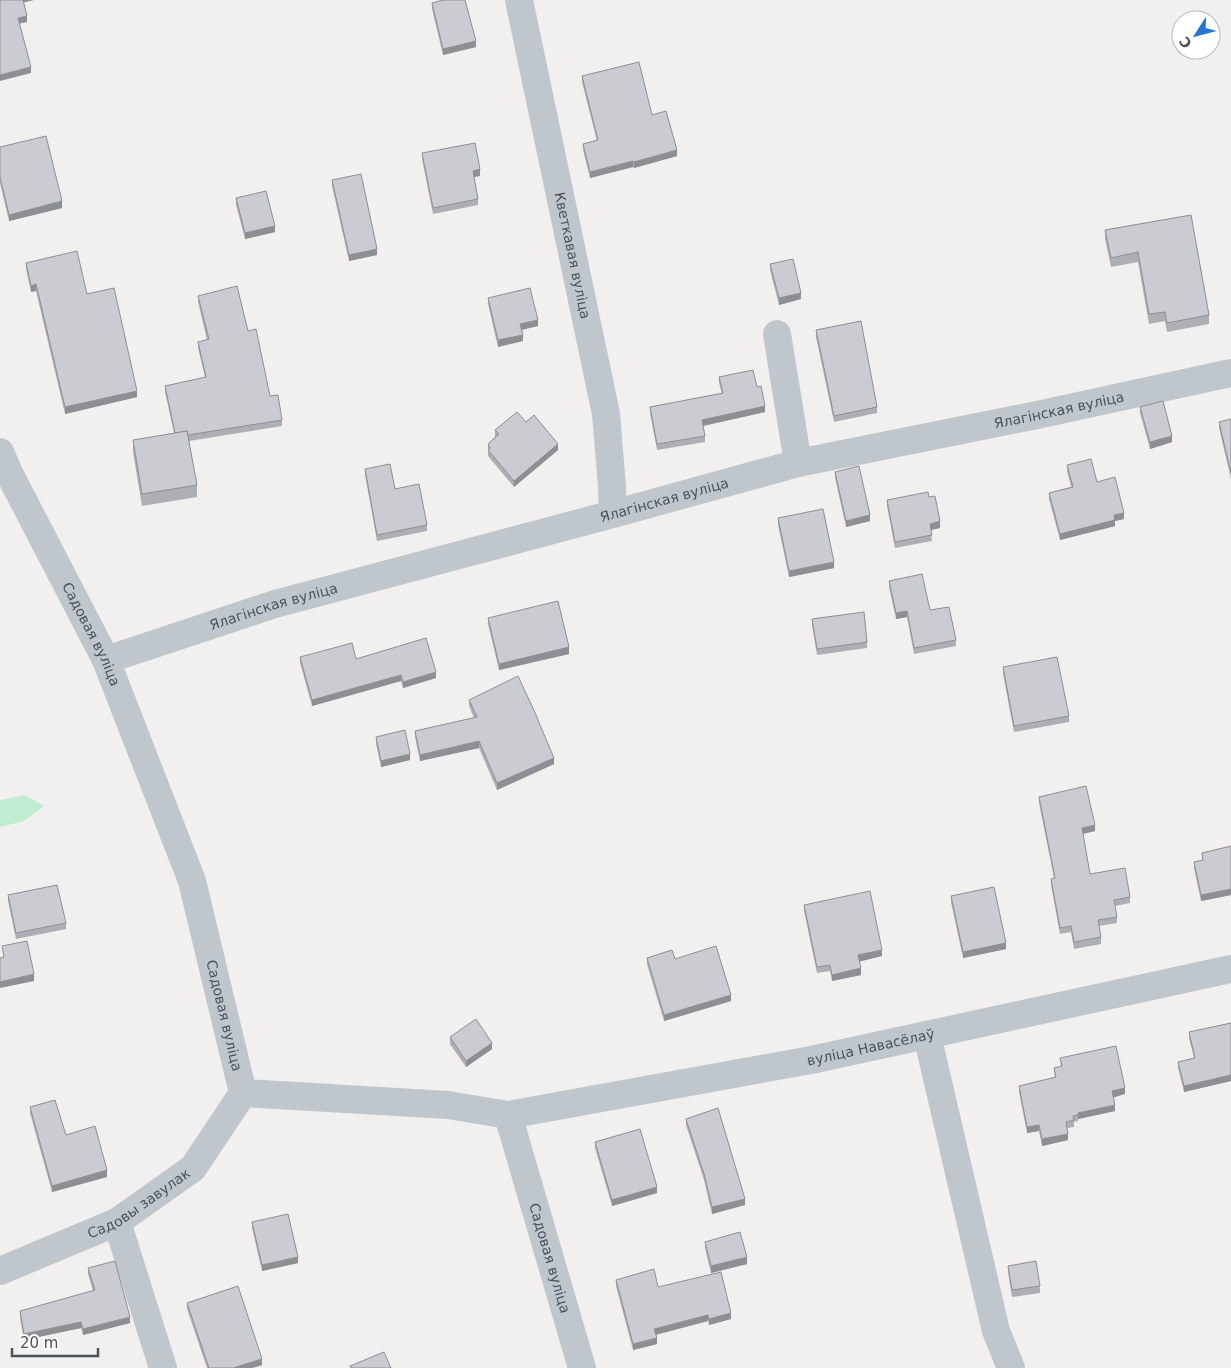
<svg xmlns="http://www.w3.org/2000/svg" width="1231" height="1368" viewBox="0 0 1231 1368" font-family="'DejaVu Sans',sans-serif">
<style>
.green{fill:#c1ecd1}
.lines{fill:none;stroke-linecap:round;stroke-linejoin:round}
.minor{stroke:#bfc7cd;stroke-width:28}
.wall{fill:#aeafb5}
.shaded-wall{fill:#8d8f93}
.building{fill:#caccd2;stroke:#8d8f93}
.labels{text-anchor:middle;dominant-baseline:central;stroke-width:4;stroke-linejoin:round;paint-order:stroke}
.street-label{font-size:14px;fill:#49535c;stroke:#fff}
</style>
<rect width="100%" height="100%" fill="#f2efef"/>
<polygon class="green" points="25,795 44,806 24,821 0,827 0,800"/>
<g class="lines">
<g class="minor">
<path id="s1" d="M519,0L606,414L612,487L613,514"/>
<polyline points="777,334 798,463"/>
<path id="s2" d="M0,452L9,473L106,660L192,881L243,1093L448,1105L508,1115L582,1368"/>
<path id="s3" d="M106,660L275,604L613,514L798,463L1037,415L1231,373"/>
<polyline points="927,1035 996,1331 1011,1368"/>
<path id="s4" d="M508,1115L811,1060L1231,969"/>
<polyline points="117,1222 163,1368"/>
<path id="s5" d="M0,1271L117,1222L193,1168L243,1093"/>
</g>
</g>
<g class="wall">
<polygon points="432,3 476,47 443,55 432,9"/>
<polygon points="582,76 652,115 677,156 634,168 633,167 590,178 583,150 583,144 597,141 582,82"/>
<polygon points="0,147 62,208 9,221 0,183"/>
<polygon points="422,153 480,176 474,177 478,199 478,205 433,214 422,159"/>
<polygon points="332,180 377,255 349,261 332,186"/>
<polygon points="236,198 275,232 245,239 236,205"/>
<polygon points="1191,215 1209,315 1209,324 1167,332 1165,321 1149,324 1138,262 1111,267 1105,239 1105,230"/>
<polygon points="26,263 87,294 137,397 65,414 36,291 31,292 26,269"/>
<polygon points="770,264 801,299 779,305 770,270"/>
<polygon points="198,296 248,331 270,396 282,420 282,426 189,441 197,485 197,497 142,506 133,452 133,440 174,433 165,392 165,386 205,377 198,348 198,342 207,340 198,302"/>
<polygon points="488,298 538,326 522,330 523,341 498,347 488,304"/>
<polygon points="816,330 877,407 877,413 834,422 816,337"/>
<polygon points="719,377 757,387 765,412 703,426 705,436 705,442 657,450 650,413 650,407 722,394 719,383"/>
<polygon points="1140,407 1172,442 1150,449 1140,413"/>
<polygon points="1231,419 1231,479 1219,428 1219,422"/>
<polygon points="526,422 558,450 514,487 488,456 488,444 495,437 495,430"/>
<polygon points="1067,465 1097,482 1124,519 1115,521 1115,526 1060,540 1049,499 1049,493 1071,487 1067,471"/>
<polygon points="365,469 395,489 427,525 427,531 377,541 365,475"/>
<polygon points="835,472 870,521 846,527 835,478"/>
<polygon points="929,497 940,528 931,530 932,541 895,548 887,506 887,500"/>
<polygon points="778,518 834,568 789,577 778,525"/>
<polygon points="889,581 930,610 956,640 956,646 914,654 907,617 896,619 889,587"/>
<polygon points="488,618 569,654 499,670 488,624"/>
<polygon points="812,619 867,642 867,648 817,655 812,625"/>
<polygon points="300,657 356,659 436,678 403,688 401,681 312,706 300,663"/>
<polygon points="1003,667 1069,716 1069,722 1014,732 1003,674"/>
<polygon points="469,700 537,720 554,764 497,790 479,748 420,761 415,737 415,731 474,718 469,706"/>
<polygon points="376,737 410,760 381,767 376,744"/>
<polygon points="1039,797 1095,831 1083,834 1090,874 1130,897 1130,903 1115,906 1117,917 1117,923 1099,926 1101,937 1101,944 1074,949 1071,932 1060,934 1051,885 1051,879 1054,878 1039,803"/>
<polygon points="1231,846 1231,895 1201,901 1194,868 1194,862 1202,860 1202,853"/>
<polygon points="8,895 66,923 66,929 16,939 8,901"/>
<polygon points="951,896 1006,949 963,958 951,902"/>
<polygon points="804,905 882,956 859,961 861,975 832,981 830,971 817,973 804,911"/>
<polygon points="647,958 675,959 731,1001 664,1021 647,964"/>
<polygon points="1231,1023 1231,1081 1184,1092 1178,1068 1178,1062 1194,1058 1189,1038 1189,1032"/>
<polygon points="450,1037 492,1049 466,1067 450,1044"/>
<polygon points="1060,1058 1125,1094 1113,1097 1115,1111 1078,1119 1078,1121 1074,1122 1074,1127 1067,1128 1068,1140 1042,1146 1039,1131 1027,1133 1019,1092 1019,1086 1055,1078 1054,1068 1061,1067"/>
<polygon points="30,1107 66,1135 107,1177 52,1192 30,1113"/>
<polygon points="686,1119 745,1205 712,1214 704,1180 686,1125"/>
<polygon points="595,1142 657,1193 612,1206 595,1148"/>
<polygon points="252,1222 298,1263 262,1271 252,1228"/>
<polygon points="705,1242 747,1264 711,1273 705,1248"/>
<polygon points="1008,1266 1040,1286 1040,1293 1012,1297 1008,1272"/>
<polygon points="88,1268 130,1323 83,1335 81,1328 24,1340 20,1318 20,1311 93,1291 88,1274"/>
<polygon points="616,1280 658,1287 731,1319 709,1325 708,1321 656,1335 657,1344 633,1350 616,1286"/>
<polygon points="187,1303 262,1365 252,1368 207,1368 187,1309"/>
</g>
<g class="shaded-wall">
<polygon points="22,0 34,0 22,3"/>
<polygon points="27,16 27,22 18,24 18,18"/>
<polygon points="476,41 476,47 443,55 443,49"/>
<polygon points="31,67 31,73 0,81 0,75"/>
<polygon points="677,150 677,156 634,168 634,162"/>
<polygon points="633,161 633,167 590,178 590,172"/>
<polygon points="480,169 480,176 473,177 473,171"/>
<polygon points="62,201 62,208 9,221 9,215"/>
<polygon points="275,226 275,232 245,239 245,233"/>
<polygon points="377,249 377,255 349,261 349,255"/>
<polygon points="36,284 36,291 31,292 31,286"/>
<polygon points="801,293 801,299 779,305 779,298"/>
<polygon points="538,320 538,326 520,330 520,324"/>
<polygon points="523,335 523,341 498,347 498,340"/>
<polygon points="137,391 137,397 65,414 65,407"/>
<polygon points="765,406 765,412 702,426 702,420"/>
<polygon points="1172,436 1172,442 1150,449 1150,442"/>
<polygon points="558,444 558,450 514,487 514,481"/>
<polygon points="1124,513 1124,519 1115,521 1115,526 1060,540 1060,534 1114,515"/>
<polygon points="870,515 870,521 846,527 846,521"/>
<polygon points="940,521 940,528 930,530 930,524"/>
<polygon points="834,562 834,568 789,577 789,571"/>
<polygon points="907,611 907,617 896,619 896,613"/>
<polygon points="569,647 569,654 499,670 499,664"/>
<polygon points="436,672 436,678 403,688 403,682"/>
<polygon points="401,675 401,681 312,706 312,700"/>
<polygon points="479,741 479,748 420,761 420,755"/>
<polygon points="410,754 410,760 381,767 381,761"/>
<polygon points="554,758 554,764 497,790 497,783"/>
<polygon points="1095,825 1095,831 1082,834 1082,828"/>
<polygon points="1231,889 1231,895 1201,901 1201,895"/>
<polygon points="1006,943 1006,949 963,958 963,952"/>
<polygon points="882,950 882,956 858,962 858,955"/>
<polygon points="861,968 861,975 832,981 832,975"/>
<polygon points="34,974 34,981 0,988 0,982"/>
<polygon points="731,995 731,1001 664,1021 664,1015"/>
<polygon points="492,1043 492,1049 466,1067 466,1061"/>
<polygon points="1231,1075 1231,1081 1184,1092 1184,1086"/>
<polygon points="1125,1088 1125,1094 1112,1098 1112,1091"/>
<polygon points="1115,1105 1115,1111 1078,1119 1078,1113"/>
<polygon points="1039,1125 1039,1131 1027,1133 1027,1127"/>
<polygon points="1068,1134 1068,1140 1042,1146 1042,1139"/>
<polygon points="107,1170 107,1177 52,1192 52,1186"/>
<polygon points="657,1187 657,1193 612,1206 612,1200"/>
<polygon points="745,1199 745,1205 712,1214 712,1207"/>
<polygon points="298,1257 298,1263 262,1271 262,1265"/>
<polygon points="747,1257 747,1264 711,1273 711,1266"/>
<polygon points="731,1313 731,1319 709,1325 709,1319"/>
<polygon points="708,1315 708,1321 654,1335 654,1329"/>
<polygon points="130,1317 130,1323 83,1335 83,1329"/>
<polygon points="81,1322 81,1328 24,1340 24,1334"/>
<polygon points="657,1338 657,1344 633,1350 633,1344"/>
<polygon points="262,1359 262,1365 252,1368 233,1368"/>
</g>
<g class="building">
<polygon points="0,0 23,0 27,16 18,18 31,67 0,75"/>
<polygon points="443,0 465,0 476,41 443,49 432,3"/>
<polygon points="639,62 652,115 666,111 677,150 634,162 633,161 590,172 583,144 598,140 582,76"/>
<polygon points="46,136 62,201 9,215 0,177 0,147"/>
<polygon points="475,143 480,169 473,171 478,199 433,208 422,153"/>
<polygon points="361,174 377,249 349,255 332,180"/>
<polygon points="266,191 275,226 245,233 236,198"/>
<polygon points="1191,215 1209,315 1167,323 1165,312 1149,314 1138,252 1111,258 1105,230"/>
<polygon points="77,251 87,294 114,288 137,391 65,407 36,284 31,286 26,263"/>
<polygon points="793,259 801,293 779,298 770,264"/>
<polygon points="237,286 248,331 256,329 270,396 278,395 282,420 188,435 187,431 175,433 165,386 206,377 198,342 209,339 198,296"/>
<polygon points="530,288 538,320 520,324 523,335 498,340 488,298"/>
<polygon points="861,321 877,407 834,416 816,330"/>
<polygon points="753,370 757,387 761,386 765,406 702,420 705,436 657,444 650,407 723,393 719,377"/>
<polygon points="1163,401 1172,436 1150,442 1140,407"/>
<polygon points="517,412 526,422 534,415 558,444 514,481 488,450 490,448 488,444 499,434 495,430"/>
<polygon points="1231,419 1231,473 1219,422"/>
<polygon points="187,431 197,485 142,494 133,440"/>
<polygon points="1091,459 1097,482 1115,477 1124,513 1114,515 1115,520 1060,534 1049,493 1073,487 1067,465"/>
<polygon points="390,464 395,489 419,484 427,525 377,535 365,469"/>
<polygon points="859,466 870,515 846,521 835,472"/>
<polygon points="928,492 929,497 935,496 940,521 930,524 932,535 895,542 887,500"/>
<polygon points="823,509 834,562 789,571 778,518"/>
<polygon points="922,574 930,610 949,607 956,640 914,648 907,611 896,613 889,581"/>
<polygon points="558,601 569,647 499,664 488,618"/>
<polygon points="864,612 867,642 817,649 812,619"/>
<polygon points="426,638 436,672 403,682 401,675 312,700 300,657 352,643 356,659"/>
<polygon points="1057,657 1069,716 1014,726 1003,667"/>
<polygon points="518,676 537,717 537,718 554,758 497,783 479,741 420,755 415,731 477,717 469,700"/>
<polygon points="405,730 410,754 381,761 376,737"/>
<polygon points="1086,786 1095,825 1082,828 1090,874 1125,868 1130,897 1114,900 1117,917 1098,920 1101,937 1074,942 1071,926 1060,928 1051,879 1055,878 1039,797"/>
<polygon points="1231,846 1231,889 1201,895 1194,862 1203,860 1202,853"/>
<polygon points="57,885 66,923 16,933 8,895"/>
<polygon points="994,887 1006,943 963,952 951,896"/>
<polygon points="870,891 882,950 858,955 861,968 832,975 830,965 817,967 804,905"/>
<polygon points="27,941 34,974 0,982 0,958 4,957 2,946"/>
<polygon points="716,946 731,995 664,1015 647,958 672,950 675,959"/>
<polygon points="476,1019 492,1043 466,1061 450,1037"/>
<polygon points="1231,1023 1231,1075 1184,1086 1178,1062 1195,1058 1189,1032"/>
<polygon points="1116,1046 1125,1088 1112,1091 1115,1105 1078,1113 1078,1115 1073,1116 1074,1120 1066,1122 1068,1134 1042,1139 1039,1125 1027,1127 1019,1086 1056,1077 1054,1068 1062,1066 1060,1058"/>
<polygon points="55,1100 66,1135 95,1126 107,1170 52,1186 30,1107"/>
<polygon points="718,1108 745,1199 712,1207 704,1174 686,1119"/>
<polygon points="640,1129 657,1187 612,1200 595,1142"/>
<polygon points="288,1214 298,1257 262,1265 252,1222"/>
<polygon points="740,1232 747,1257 711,1266 705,1242"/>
<polygon points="115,1261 130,1317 83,1329 81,1322 24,1334 20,1311 95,1290 88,1268"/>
<polygon points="1036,1261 1040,1286 1012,1290 1008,1266"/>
<polygon points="654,1269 658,1287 721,1272 731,1313 709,1319 708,1315 654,1329 657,1338 633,1344 616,1280"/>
<polygon points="238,1286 262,1359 233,1368 209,1368 187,1303"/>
<polygon points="384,1352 391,1368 351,1368 350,1366"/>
</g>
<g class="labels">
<g class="street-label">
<text stroke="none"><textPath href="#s1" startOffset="261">Кветкавая вуліца</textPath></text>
<text stroke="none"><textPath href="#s3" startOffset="986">Ялагінская вуліца</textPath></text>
<text stroke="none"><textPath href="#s3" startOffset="581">Ялагінская вуліца</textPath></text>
<text stroke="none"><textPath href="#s3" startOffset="176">Ялагінская вуліца</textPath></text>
<text stroke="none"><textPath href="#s2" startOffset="204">Садовая вуліца</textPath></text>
<text stroke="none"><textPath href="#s2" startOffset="609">Садовая вуліца</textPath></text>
<text stroke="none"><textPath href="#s4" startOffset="369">вуліца Навасёлаў</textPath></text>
<text stroke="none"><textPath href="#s5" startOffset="155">Садовы завулак</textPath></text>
<text stroke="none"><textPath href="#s2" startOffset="1104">Садовая вуліца</textPath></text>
</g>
</g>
<g transform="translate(1196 35) rotate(234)"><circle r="24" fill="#ffffff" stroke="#b6babe"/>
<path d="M0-4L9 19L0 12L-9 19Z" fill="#2574d6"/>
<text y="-8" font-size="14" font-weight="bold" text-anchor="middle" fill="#49535c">С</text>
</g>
<path d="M12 1348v8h86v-8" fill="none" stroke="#49535c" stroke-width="2.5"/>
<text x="20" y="1348" font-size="15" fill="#49535c" stroke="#ffffff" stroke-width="4" paint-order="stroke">20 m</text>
</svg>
